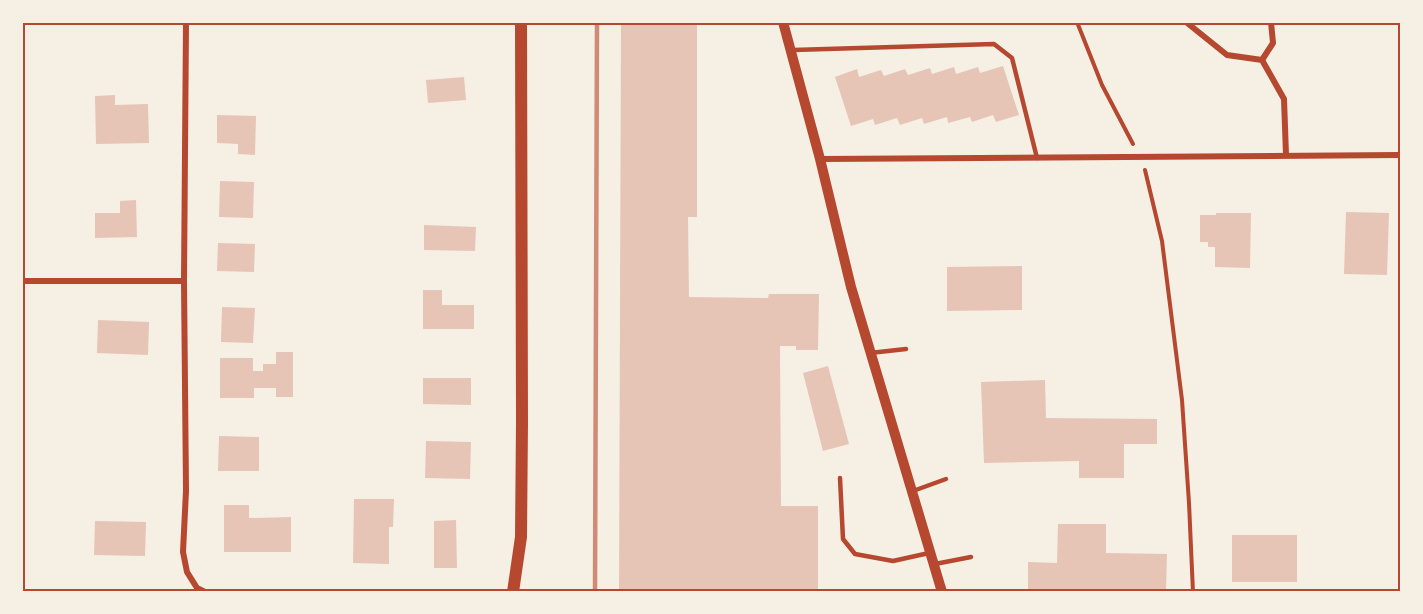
<svg xmlns="http://www.w3.org/2000/svg" width="1423" height="614" viewBox="0 0 1423 614" font-family="Cabin,sans-serif">
<style>
.building{fill:#e6c5b7}
.lines{fill:none;stroke-linecap:round;stroke-linejoin:round}
.path{stroke:#b5482f;stroke-width:4}
.service{stroke:#b5482f;stroke-width:4.5}
.minor{stroke:#b5482f;stroke-width:6}
.tertiary{stroke:#b5482f;stroke-width:10}
.secondary{stroke:#b5482f;stroke-width:12}
.rail{stroke:#cf8b77;stroke-width:4.5}
.neatline{fill:none;stroke:#b5482f;stroke-width:2}
</style>
<rect width="100%" height="100%" fill="#f6efe4"/>
<g class="building">
<polygon points="621,22 697,22 697,217 688,217 689,297 768,298 769,294 819,294 818,350 796,350 796,346 780,346 781,506 818,506 818,592 619,592"/>
<polygon points="1003,66 1019,115 996,122 993,115 972,122 970,117 948,123 947,117 924,124 922,118 900,125 897,118 875,125 873,119 851,126 835,77 857,69 859,77 881,70 884,76 905,69 908,75 930,68 932,74 954,67 956,74 978,67 980,73"/>
<polygon points="464,77 466,100 428,103 426,80"/>
<polygon points="115,95 115,105 148,104 149,143 96,144 95,96"/>
<polygon points="217,115 256,116 255,155 238,154 238,144 217,143"/>
<polygon points="220,181 254,182 253,218 219,217"/>
<polygon points="136,200 137,237 95,238 95,213 120,213 120,201"/>
<polygon points="1346,212 1389,213 1387,275 1344,274"/>
<polygon points="1216,213 1251,213 1250,268 1215,267 1215,247 1208,247 1208,242 1200,242 1200,215 1216,215"/>
<polygon points="424,225 476,227 475,251 424,250"/>
<polygon points="218,243 255,244 254,272 217,271"/>
<polygon points="1022,266 1022,310 947,311 947,267"/>
<polygon points="423,290 442,290 442,305 474,305 474,329 423,329"/>
<polygon points="222,307 255,308 253,343 221,342"/>
<polygon points="98,320 149,322 148,355 97,353"/>
<polygon points="276,352 293,352 293,397 276,397 276,388 254,388 254,398 220,398 220,358 253,358 253,371 263,371 263,364 276,364"/>
<polygon points="828,366 849,444 823,451 803,373"/>
<polygon points="423,378 471,378 471,405 423,404"/>
<polygon points="1045,380 1046,418 1157,419 1157,444 1124,444 1124,478 1079,478 1079,461 984,463 981,382"/>
<polygon points="219,436 259,437 259,471 218,471"/>
<polygon points="426,441 471,442 470,479 425,478"/>
<polygon points="354,499 394,499 393,527 389,527 389,564 353,563"/>
<polygon points="224,505 249,505 249,518 291,517 291,552 224,552"/>
<polygon points="456,520 457,568 434,568 434,521"/>
<polygon points="95,521 146,522 145,556 94,555"/>
<polygon points="1058,524 1106,524 1106,553 1167,554 1166,592 1028,592 1028,562 1057,563"/>
<rect x="1232" y="535" width="65" height="47"/>
</g>
<g class="lines">
<g class="path">
<polyline points="1077,22 1102,85 1133,144"/>
<polyline points="1145,170 1162,241 1182,400 1189,503 1193,592"/>
</g>
<g class="service">
<polyline points="793,50 994,44 1012,58 1037,158"/>
<polyline points="870,353 906,349"/>
<polyline points="840,478 843,539 855,554 893,561 929,553"/>
<polyline points="913,491 946,479"/>
<polyline points="935,564 971,557"/>
</g>
<g class="minor">
<polyline points="186,22 184,281 186,491 183,552 187,572 197,588 205,592"/>
<polyline points="1186,22 1227,55 1262,60 1284,99 1286,155"/>
<polyline points="1262,60 1273,43 1271,22"/>
<polyline points="820,159 1400,155"/>
<polyline points="22,281 184,281"/>
</g>
<polyline class="tertiary" points="783,22 820,159 851,287 942,592"/>
<polyline class="secondary" points="513,592 521,537 522,422 521,22"/>
<polyline class="rail" points="595,592 597,22"/>
</g>
<rect width="1423" height="614" fill="none" stroke="#f6efe4" stroke-width="48"/>
<rect x="24" y="24" width="1375" height="566" class="neatline"/>
</svg>
